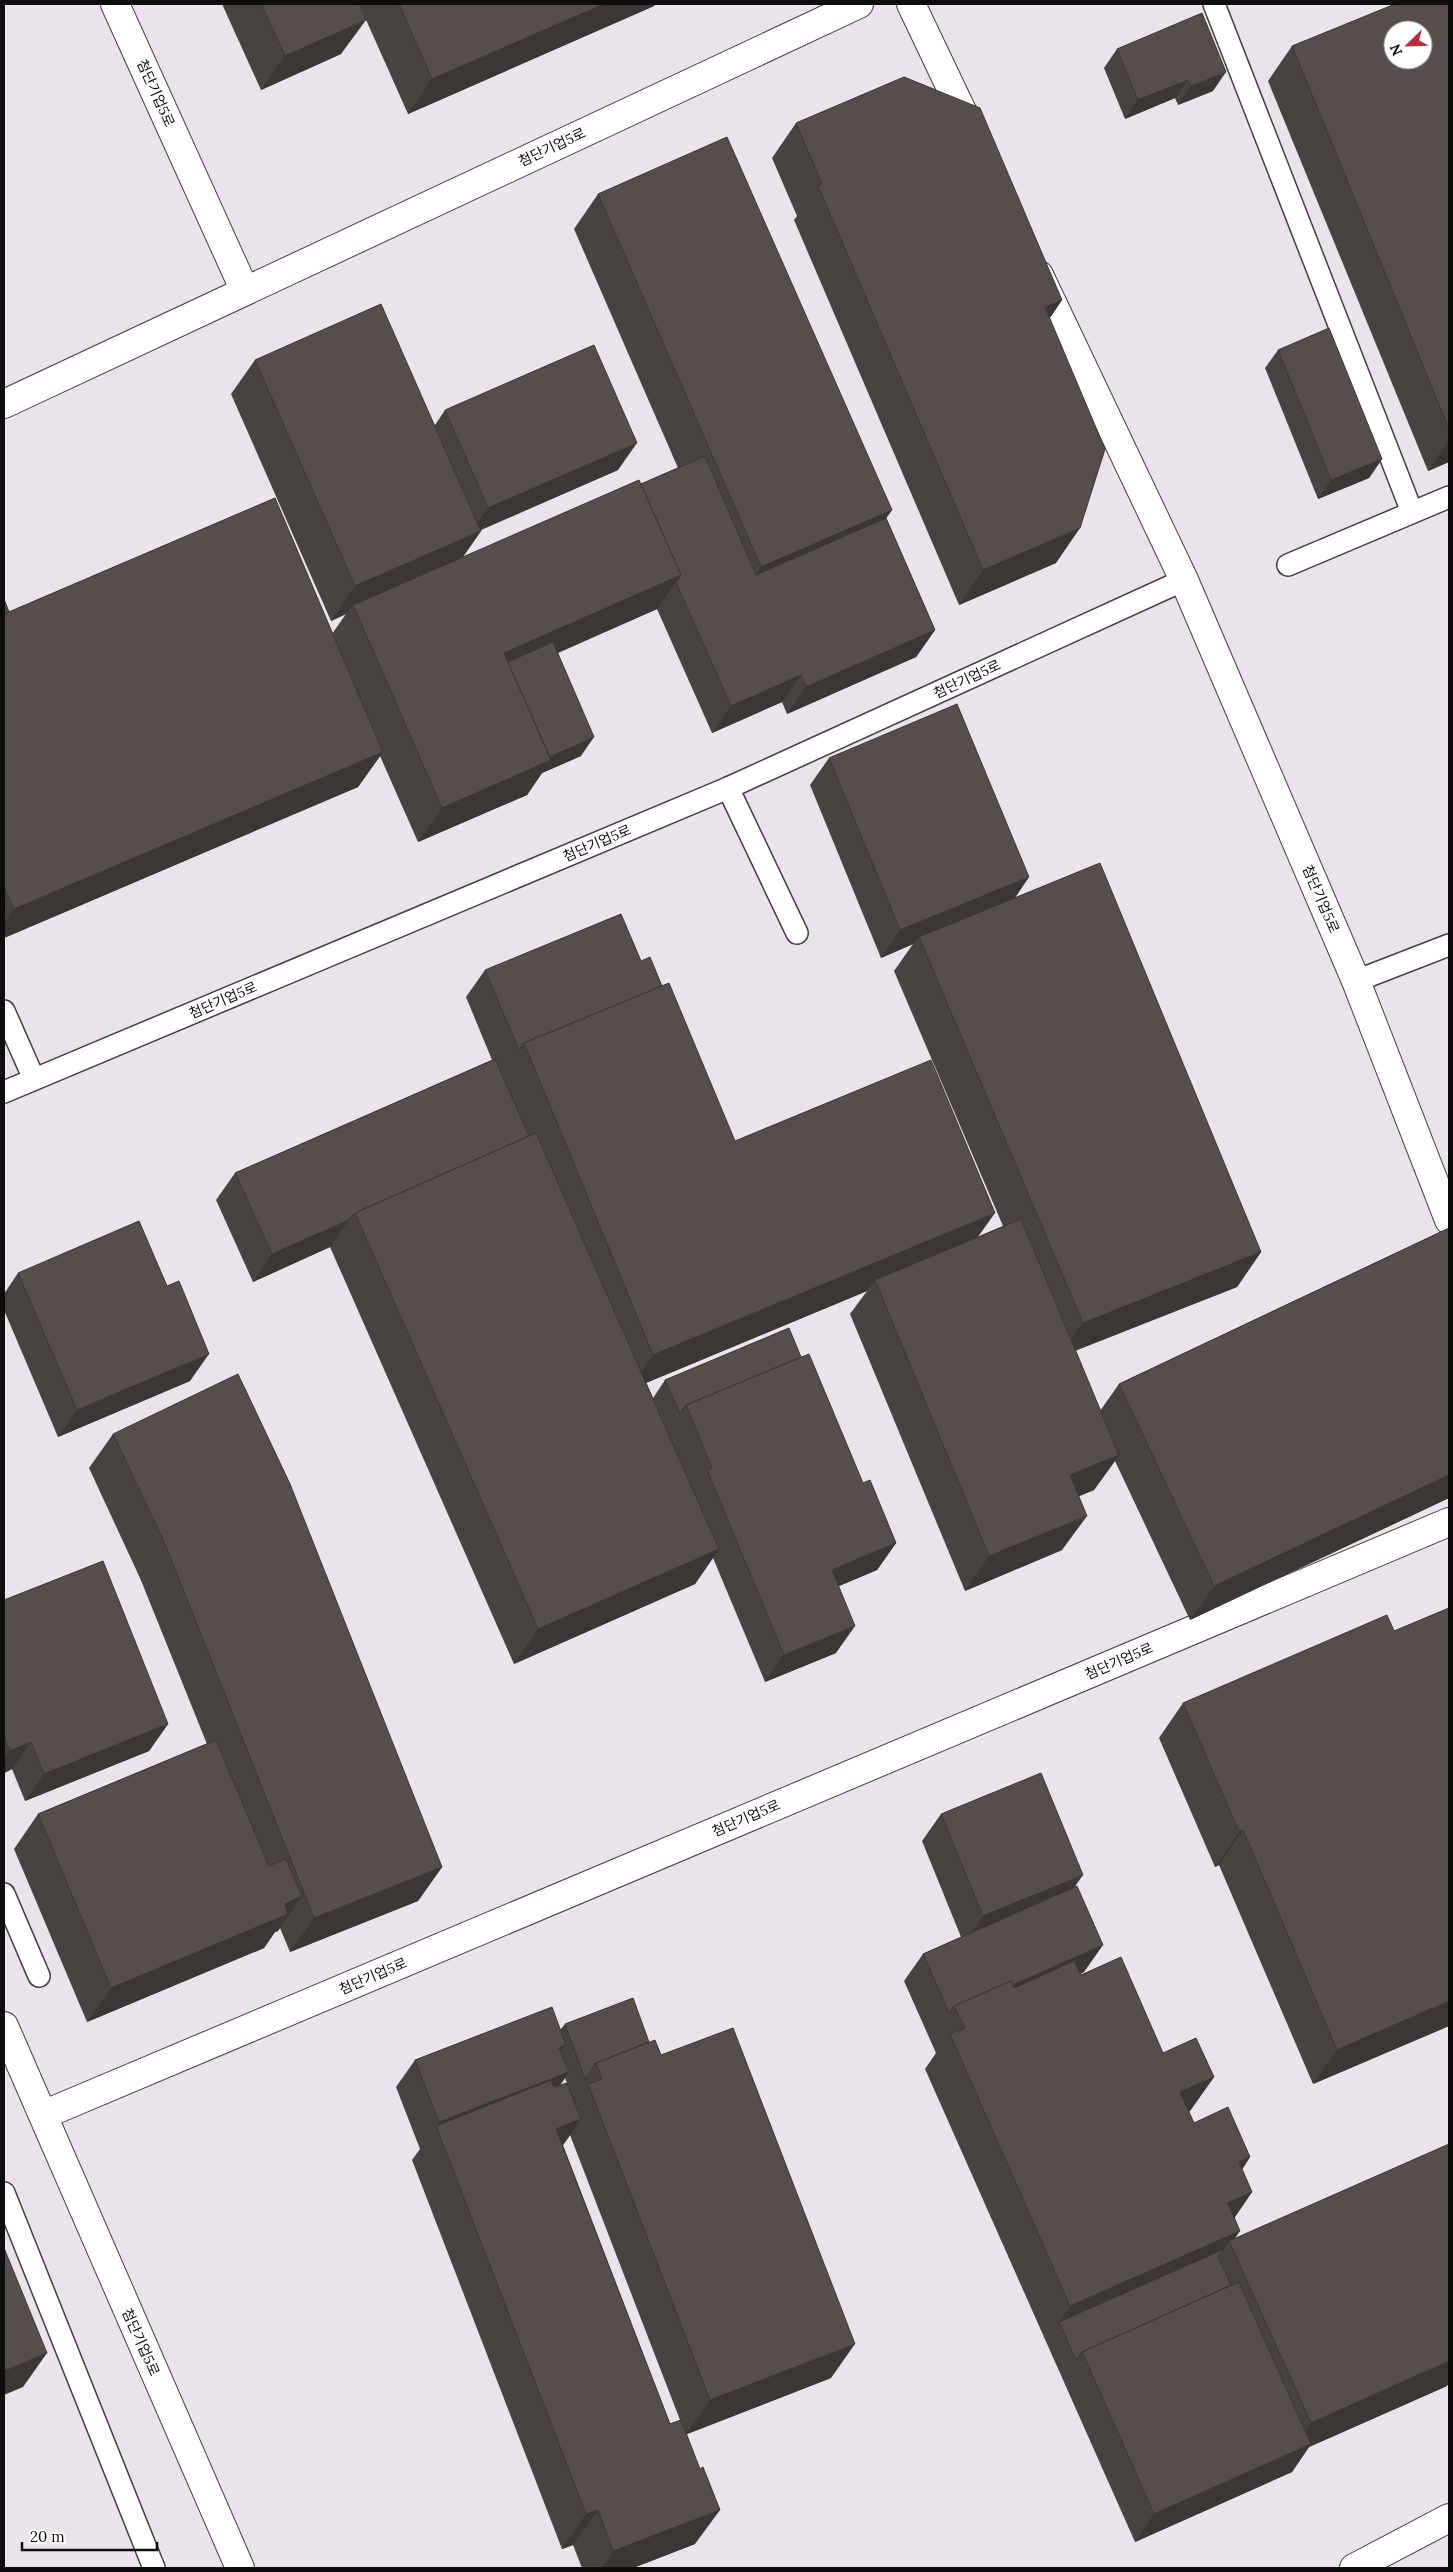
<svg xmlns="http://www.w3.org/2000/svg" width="1453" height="2572" viewBox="0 0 1453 2572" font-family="Lora,'Noto Sans KR',serif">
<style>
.industrial{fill:#eae3eb;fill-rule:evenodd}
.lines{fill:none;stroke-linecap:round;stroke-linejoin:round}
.service-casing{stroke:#404040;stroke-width:24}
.minor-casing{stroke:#404040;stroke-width:30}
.service{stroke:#fff;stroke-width:21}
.minor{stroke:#fff;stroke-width:28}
.wall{fill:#494340;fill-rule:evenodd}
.shaded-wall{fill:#3c3734}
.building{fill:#554e4b;stroke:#3c3734;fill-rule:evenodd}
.labels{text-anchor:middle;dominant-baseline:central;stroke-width:5;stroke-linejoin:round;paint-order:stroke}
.street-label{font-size:14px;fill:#0d0d0d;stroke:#fff}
</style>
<rect width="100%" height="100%" fill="#fefaef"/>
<path class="industrial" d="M4,4H1449V2568H4ZM1393,30H1423V60H1393Z"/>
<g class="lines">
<g class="service-casing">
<g id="service">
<polyline points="1214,4 1412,512"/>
<polyline points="1288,565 1449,497"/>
<polyline points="728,788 797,933"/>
<polyline points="1356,981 1449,945"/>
<polyline points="4,1011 34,1079"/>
<polyline points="4,1092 728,788 1184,580"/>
<polyline points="4,1894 39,1976"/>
<polyline points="4,2193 154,2568"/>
</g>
</g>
<g class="minor-casing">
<g id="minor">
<polyline points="115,4 245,291"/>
<polyline points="911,4 972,132"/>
<polyline points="1039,275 1184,580 1356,981 1449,1220"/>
<polyline points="4,404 859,4"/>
<polyline points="4,2026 240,2568"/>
<polyline points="43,2115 1449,1522"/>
<polyline points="1354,2568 1449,2518"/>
</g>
</g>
<use href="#service" class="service"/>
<use href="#minor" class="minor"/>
</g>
<g class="wall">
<polygon points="222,4 359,4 341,54 261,90"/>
<polygon points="359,4 655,4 654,6 408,114"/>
<polygon points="1449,4 1449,462 1428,471 1268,81 1292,46"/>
<polygon points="1117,49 1213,91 1178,105 1175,98 1125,119 1104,68"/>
<polygon points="796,123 1062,300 1050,318 1056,563 959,605 794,220 797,216 772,158"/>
<polygon points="598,194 892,510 886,518 935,630 916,657 787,714 782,702 712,733 657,609 558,653 581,756 542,773 527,795 418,842 380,756 358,787 4,938 4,599 9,612 332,634 346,614 331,621 231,394 255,360 435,425 445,410 618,470 481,530 481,531 463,557 641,484 678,468 574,229"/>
<polygon points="1278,350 1382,459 1369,478 1318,499 1265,368"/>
<polygon points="829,758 1029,877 1015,898 1261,1252 1237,1287 1075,1351 1100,1411 1119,1384 1449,1228 1449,1498 1190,1620 1115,1461 1094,1490 1079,1496 1062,1550 965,1591 850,1314 867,1291 646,1383 653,1398 665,1380 801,1357 863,1483 896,1543 877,1570 839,1586 836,1653 765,1682 713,1558 695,1584 514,1664 330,1247 253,1282 216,1200 235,1173 492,1060 466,997 485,970 641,961 662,986 735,1141 978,1237 1003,1226 894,971 913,944 881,958 810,785"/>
<polygon points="18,1273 167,1286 190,1381 58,1437 4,1310 4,1294"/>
<polygon points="113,1434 442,1867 418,1901 290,1952 280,1928 278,1931 275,1932 264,1948 87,2022 14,1849 38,1814 207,1744 140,1578 89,1468"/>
<polygon points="4,1600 168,1724 149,1751 25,1801 12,1769 4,1773"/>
<polygon points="1183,1703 1449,2026 1313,2084 1219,1865 1215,1867 1159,1738"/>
<polygon points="941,1814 1074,1888 1084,1972 1080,1974 1163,2053 1214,2077 1189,2112 1194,2123 1250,2157 1242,2170 1252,2192 1235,2217 1235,2239 1447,2386 1309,2447 1292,2472 1135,2542 925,2069 936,2053 904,1981 923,1954 961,1937 922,1841"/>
<path d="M565,2024L649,2042L661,2055L831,2378L686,2434L695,2544L633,2568H582L573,2545L562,2549L412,2160L420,2149L396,2087L415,2060L560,2030ZM565,2078L567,2083L560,2085ZM570,2135L680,2420L670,2424L563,2145Z"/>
</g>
<g class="shaded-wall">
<polygon points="604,4 655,4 654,6 408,114 432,79"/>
<polygon points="366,20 341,54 261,90 285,56"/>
<polygon points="1226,72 1213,91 1178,105 1191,86"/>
<polygon points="1188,80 1175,98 1125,119 1138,100"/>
<polygon points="1062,300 1038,335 1045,307"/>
<polygon points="1449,440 1449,462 1428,471"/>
<polygon points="637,443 618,470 469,535 488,508"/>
<polygon points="1382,459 1369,478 1318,499 1331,480"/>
<polygon points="892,510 867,545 737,602 761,567"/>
<polygon points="1080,528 1056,563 959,605 983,570"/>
<polygon points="481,531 457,565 353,605 346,614 331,621 355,586"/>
<polygon points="681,575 657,609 498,679 504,653"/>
<polygon points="935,630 916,657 787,714 806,687"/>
<polygon points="801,675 782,702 712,733 731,706"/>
<polygon points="594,737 581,756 542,773 527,795 418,842 442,808 534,763"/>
<polygon points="383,752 358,787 4,938 4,923 14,909"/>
<polygon points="1029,877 1010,904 919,937 913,944 881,958 900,930"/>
<polygon points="995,1213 970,1248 875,1280 867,1291 629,1390 653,1355"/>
<polygon points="349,1220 330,1247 253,1282 272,1254"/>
<polygon points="1261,1252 1237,1287 1058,1357 1083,1323"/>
<polygon points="209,1354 190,1381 58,1437 77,1410"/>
<polygon points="1119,1455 1094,1490 1046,1510 1070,1475"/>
<polygon points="1449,1475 1449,1498 1190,1620 1214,1586"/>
<polygon points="1087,1516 1062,1550 965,1591 989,1556"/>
<polygon points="896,1543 877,1570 813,1597 832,1570"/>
<polygon points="719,1549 695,1584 514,1664 538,1629"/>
<polygon points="855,1626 836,1653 765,1682 784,1655"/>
<polygon points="168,1724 149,1751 25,1801 44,1774"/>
<polygon points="31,1742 12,1769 4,1773 4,1759 10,1751"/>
<polygon points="1243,1830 1219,1865 1215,1867 1239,1832"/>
<polygon points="442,1867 418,1901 290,1952 314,1918"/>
<polygon points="1083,1875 1064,1902 964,1944 983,1916"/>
<polygon points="302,1896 278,1931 275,1932 264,1948 87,2022 111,1988 285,1904"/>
<polygon points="1103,1945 1084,1972 964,2026 956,2010"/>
<polygon points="1449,2001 1449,2026 1313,2084 1337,2050"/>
<polygon points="566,2045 547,2072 559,2048"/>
<polygon points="569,2072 550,2100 436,2126 439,2122"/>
<polygon points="1214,2077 1190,2111 1155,2126 1180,2092"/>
<polygon points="581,2119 557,2154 556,2129"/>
<polygon points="1250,2157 1226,2192 1239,2162"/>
<polygon points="1252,2192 1228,2227 1228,2203"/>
<polygon points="1240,2231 1231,2244 1229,2241 1211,2268 1059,2322 1070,2306"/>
<polygon points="855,2344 831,2378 685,2435 710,2400"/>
<polygon points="47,2353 23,2387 4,2395 4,2371"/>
<polygon points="1449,2361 1449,2383 1447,2386 1309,2447 1292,2472 1135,2542 1154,2514 1288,2455 1311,2423"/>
<polygon points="598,2510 573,2545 562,2549 586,2514"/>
<polygon points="720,2510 695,2544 633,2568 601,2568 613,2551"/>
</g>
<g class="building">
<polygon points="261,4 359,4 366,20 285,56"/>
<polygon points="399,4 604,4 432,79"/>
<path d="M1395,4H1449V429L1292,46ZM1393,30H1423V60H1393Z"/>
<polygon points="1202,13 1226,72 1191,86 1188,80 1138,100 1117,49"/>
<polygon points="904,77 980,108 1062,300 1045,307 1105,449 1080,528 983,570 818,186 822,184 796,123"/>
<polygon points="727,137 892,510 761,567 598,194"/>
<polygon points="381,304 481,531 355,586 255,360"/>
<polygon points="1329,328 1382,459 1331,480 1278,350"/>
<polygon points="594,345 637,443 488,508 445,410"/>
<polygon points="705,456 756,575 886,518 935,630 806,687 801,675 731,706 676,583 681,575 641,484"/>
<polygon points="639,480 681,575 504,653 551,760 442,808 353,605"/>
<polygon points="275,498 383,752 14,909 4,887 4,614"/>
<polygon points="4,599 9,612 4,614"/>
<polygon points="553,642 594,737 550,757 508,662"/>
<polygon points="957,704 1029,877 900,930 829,758"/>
<polygon points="1100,863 1261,1252 1083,1323 919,937"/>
<polygon points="621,914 641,961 650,957 662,986 524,1043 519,1050 485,970"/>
<polygon points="669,983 735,1141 931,1060 995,1213 653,1355 524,1043"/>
<polygon points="495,1059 529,1136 355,1213 349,1220 272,1254 235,1173"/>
<polygon points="536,1133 719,1549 538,1629 355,1213"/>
<polygon points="1021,1219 1119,1455 1070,1475 1087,1516 989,1556 875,1280"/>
<polygon points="139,1221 167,1286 179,1281 209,1354 77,1410 18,1273"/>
<polygon points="1449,1228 1449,1475 1214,1586 1119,1384"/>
<polygon points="789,1328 801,1357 686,1405 680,1414 665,1380"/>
<polygon points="809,1354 863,1483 870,1480 896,1543 832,1570 855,1626 784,1655 707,1470 712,1468 686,1405"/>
<polygon points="238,1374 290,1484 442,1867 314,1918 165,1544 113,1434"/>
<polygon points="103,1561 168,1724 44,1774 31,1742 10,1751 4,1735 4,1600"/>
<polygon points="1449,1608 1449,2001 1337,2050 1243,1830 1239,1832 1183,1703 1387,1615 1394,1631"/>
<polygon points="216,1740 269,1866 286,1859 302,1896 285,1904 288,1914 111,1988 38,1814"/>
<polygon points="1041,1773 1083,1875 983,1916 941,1814"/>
<polygon points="1077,1886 1103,1945 1013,1985 1011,1981 954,2006 949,2013 923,1954"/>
<polygon points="1121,1957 1163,2053 1196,2038 1214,2077 1180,2092 1194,2123 1228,2107 1250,2157 1239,2162 1252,2192 1228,2203 1240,2231 1070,2306 950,2034 965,2028 954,2006 1011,1981 1014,1988 1074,1961 1081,1975"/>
<polygon points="633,1998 649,2042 596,2063 585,2079 565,2024"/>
<polygon points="552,2007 566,2045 559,2048 569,2072 439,2122 415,2060"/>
<polygon points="733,2028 855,2344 710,2400 588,2084 602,2079 596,2063 655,2040 661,2055"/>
<polygon points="551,2080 554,2087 567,2083 581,2119 556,2129 670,2424 681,2420 700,2469 703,2467 720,2510 613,2551 598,2510 586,2514 436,2126"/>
<polygon points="1449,2144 1449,2361 1311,2423 1229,2241"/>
<polygon points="4,2248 47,2353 4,2371"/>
<polygon points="1224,2249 1218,2257 1231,2285 1082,2352 1076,2360 1059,2322"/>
<polygon points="1239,2282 1311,2444 1154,2514 1082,2352"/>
</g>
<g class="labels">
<g class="street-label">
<text transform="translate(156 93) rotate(66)">첨단기업5로</text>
<text transform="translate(552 147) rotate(-25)">첨단기업5로</text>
<text transform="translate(967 679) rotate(-25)">첨단기업5로</text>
<text transform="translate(597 843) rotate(-23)">첨단기업5로</text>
<text transform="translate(1321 899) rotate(67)">첨단기업5로</text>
<text transform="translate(223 1000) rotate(-23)">첨단기업5로</text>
<text transform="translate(1119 1661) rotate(-23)">첨단기업5로</text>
<text transform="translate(746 1818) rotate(-23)">첨단기업5로</text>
<text transform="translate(373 1976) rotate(-23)">첨단기업5로</text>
<text transform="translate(141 2342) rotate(66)">첨단기업5로</text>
</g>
</g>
<rect width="1453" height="2572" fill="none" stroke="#0d0d0d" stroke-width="10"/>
<g transform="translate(1408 45) rotate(247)"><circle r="24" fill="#ffffff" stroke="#9e9e9e"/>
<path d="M0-4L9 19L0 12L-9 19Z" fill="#b1313e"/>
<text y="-8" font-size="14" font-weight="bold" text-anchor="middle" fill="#0d0d0d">N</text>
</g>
<path d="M22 2542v8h135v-8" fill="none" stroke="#0d0d0d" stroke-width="2.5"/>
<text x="30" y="2542" font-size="15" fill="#0d0d0d" stroke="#ffffff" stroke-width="4" paint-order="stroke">20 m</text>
</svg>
